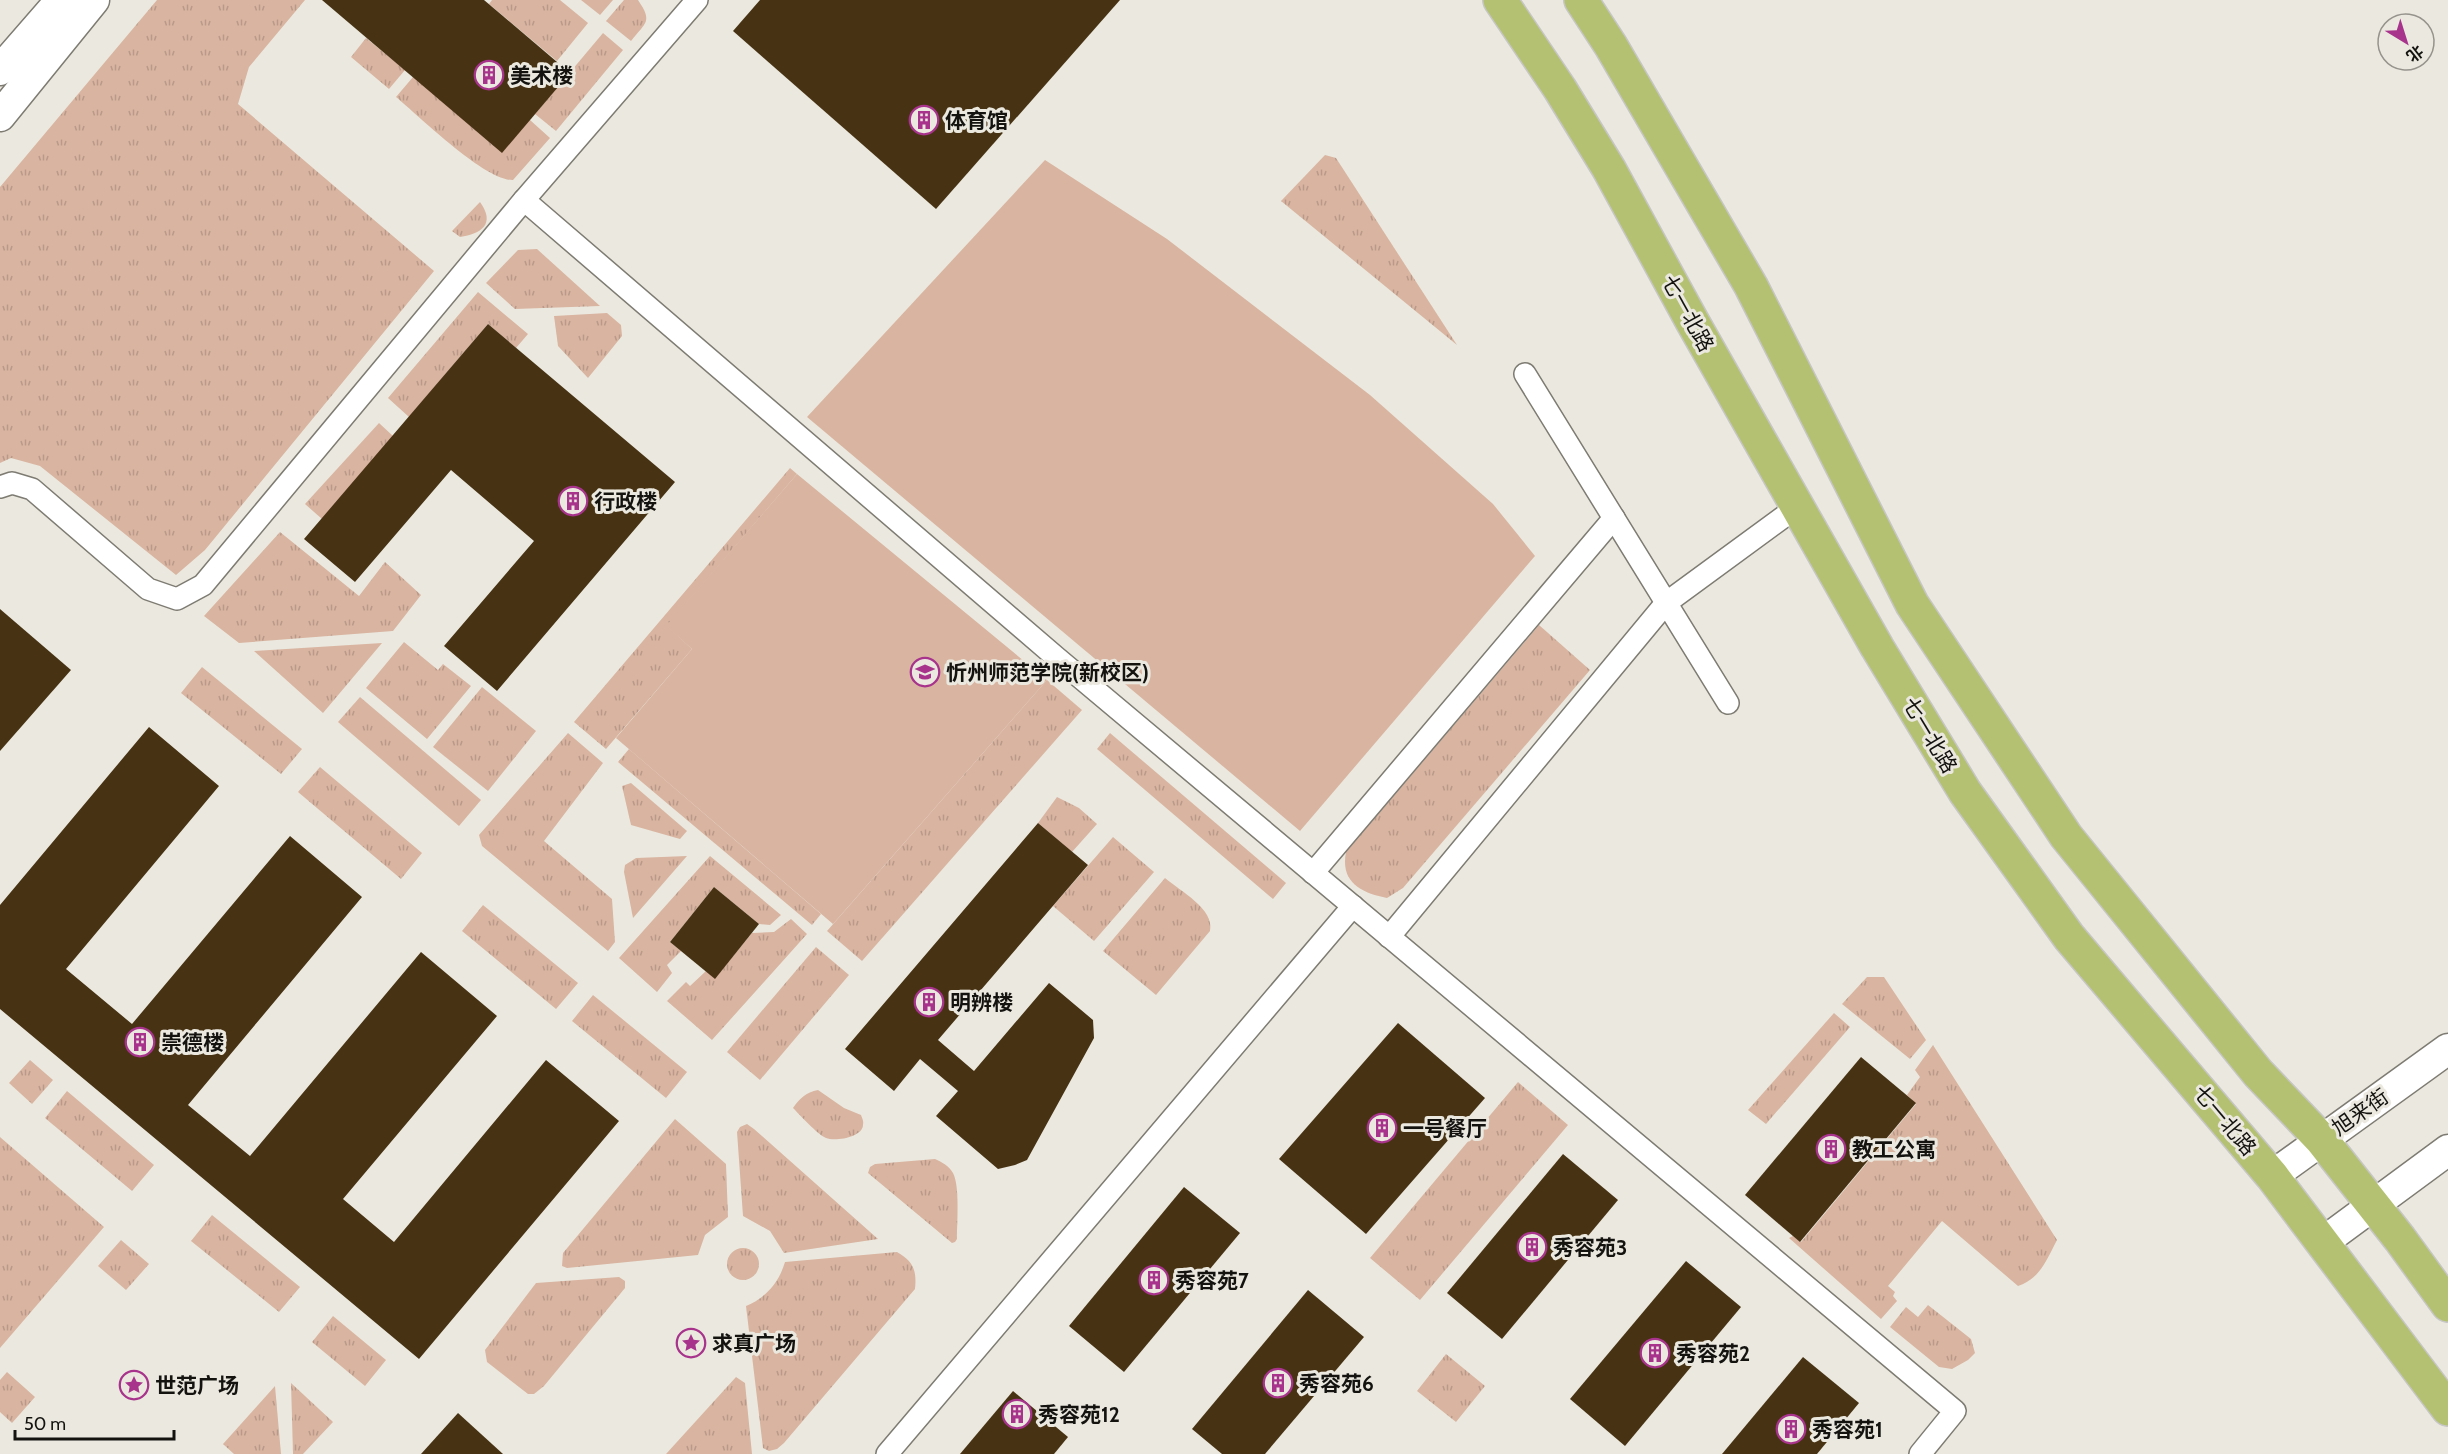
<svg xmlns="http://www.w3.org/2000/svg" width="2448" height="1454" viewBox="0 0 2448 1454" font-family="Cabin,'Noto Sans SC',sans-serif">
<style>
.grass{fill:url(#grass-tufts)}
.garden{fill:#d9b4a1}
.building{fill:#483214}
.lines{fill:none;stroke-linecap:round;stroke-linejoin:round}
.street-casing{stroke:#7d7b72;stroke-width:24}
.secondary-casing{stroke:#7d7b72;stroke-width:33}
.primary-casing{stroke:#c7c6c6;stroke-width:36}
.street{stroke:#fff;stroke-width:21}
.secondary{stroke:#fff;stroke-width:30}
.primary{stroke:#b5c172;stroke-width:33}
.labels{text-anchor:middle;dominant-baseline:central;stroke-width:6;stroke-linejoin:round;paint-order:stroke}
.poi-label{font-size:21px;font-weight:bold;fill:#141310;stroke:#ebe9df;text-anchor:start}
.street-label{font-size:21px;fill:#141310;stroke:#ebe9df}
</style>
<defs>
<pattern id="grass-tufts" width="24" height="20" patternUnits="userSpaceOnUse" patternTransform="scale(1.5)"><rect width="24" height="20" fill="#d9b4a1"/><path d="M3 7l-1-3M5 7V3M7 7l1-3M15 17l-1-3M17 17v-4M19 17l1-3" fill="none" stroke="#b99a8a"/></pattern>
</defs>
<rect width="100%" height="100%" fill="#ebe9df"/>
<g class="grass">
<polygon points="157,0 305,0 249,67 238,104 434,271 205,550 176,575 40,466 11,458 0,463 0,187"/>
<polygon points="492,0 560,0 588,23 557,61 489,4"/>
<polygon points="581,0 613,0 600,15"/>
<path d="M624,0H638C653,22 646,22 631,41L606,21Z"/>
<polygon points="603,33 623,50 556,131 535,114"/>
<polygon points="366,38 405,70 389,89 351,57"/>
<path d="M413,77L530,120L550,138L513,180C485,181 419,116 396,97Z"/>
<polygon points="1325,155 1336,158 1457,345 1281,201"/>
<path d="M480,202C496,224 481,234 460,237L452,231Z"/>
<polygon points="537,249 600,306 515,309 486,283 518,250"/>
<polygon points="478,292 528,334 516,348 488,324 409,417 388,398"/>
<polygon points="607,313 621,325 622,336 588,378 558,346 554,316"/>
<polygon points="379,423 393,436 322,519 305,504"/>
<polygon points="790,468 797,474 667,626 692,649 606,749 574,722"/>
<polygon points="280,532 359,596 385,562 421,595 393,631 239,643 204,616"/>
<path d="M1539,625L1590,670L1403,888L1387,898C1361,893 1340,882 1346,852Z"/>
<polygon points="404,642 438,670 443,664 471,686 427,739 366,688"/>
<polygon points="382,643 323,713 254,651"/>
<polygon points="202,667 302,749 281,774 181,693"/>
<polygon points="1047,680 1082,710 862,961 827,931"/>
<polygon points="482,687 536,731 488,791 433,747"/>
<polygon points="360,697 481,800 459,826 338,722"/>
<polygon points="568,733 603,763 544,841 612,899 615,942 608,951 482,846 479,835"/>
<polygon points="1110,733 1286,883 1273,899 1097,749"/>
<polygon points="629,749 821,914 812,925 618,762"/>
<polygon points="320,767 422,853 401,879 298,792"/>
<polygon points="631,783 687,831 680,839 631,825 622,786"/>
<polygon points="1057,797 1079,808 1097,824 1072,852 1038,823"/>
<polygon points="1113,837 1154,872 1094,941 1053,906"/>
<polygon points="687,856 633,918 624,872 625,865 636,858"/>
<polygon points="710,856 781,915 770,925 759,924 714,887 670,942 681,951 667,965 672,973 657,992 619,958"/>
<path d="M1165,878C1180,891 1215,909 1210,931L1156,995L1103,951Z"/>
<polygon points="483,905 578,983 556,1009 462,931"/>
<polygon points="791,919 807,934 712,1040 667,1001 686,982 690,986 706,971 715,978 752,933 774,932"/>
<polygon points="816,947 849,975 760,1080 727,1052"/>
<polygon points="1867,977 1884,977 1926,1040 1910,1059 1842,1004"/>
<polygon points="593,995 687,1072 666,1098 572,1021"/>
<polygon points="1834,1013 1850,1027 1766,1124 1748,1110"/>
<path d="M1933,1045L2057,1240C2047,1259 2040,1279 2018,1286L1942,1221L1888,1286L1895,1292L1893,1296L1897,1301L1881,1319L1789,1238L1793,1236L1801,1242L1916,1104L1907,1095L1920,1077L1915,1070Z"/>
<polygon points="30,1060 53,1080 32,1104 9,1083"/>
<polygon points="1518,1082 1568,1125 1420,1300 1370,1258"/>
<path d="M818,1090L844,1108L861,1115C862,1118 864,1121 863,1125C863,1137 835,1142 826,1138C817,1134 801,1116 793,1108C799,1099 806,1092 818,1090Z"/>
<polygon points="67,1091 154,1165 132,1191 45,1118"/>
<polygon points="675,1119 726,1164 728,1217 705,1235 698,1255 567,1268 562,1266 563,1253"/>
<polygon points="747,1124 754,1129 878,1239 784,1253 770,1231 743,1216 737,1132 740,1127"/>
<polygon points="0,1137 104,1227 0,1348"/>
<path d="M935,1159C942,1162 949,1166 953,1173C960,1186 957,1223 957,1239L955,1242L952,1243L868,1173L870,1167L875,1164Z"/>
<polygon points="212,1215 300,1287 279,1312 191,1241"/>
<polygon points="121,1240 149,1264 126,1290 98,1266"/>
<circle cx="743" cy="1264" r="16"/>
<path d="M897,1252C913,1261 917,1270 915,1289L784,1443L777,1449L769,1451L763,1448L746,1306C767,1297 779,1282 785,1262Z"/>
<polygon points="619,1277 625,1281 625,1288 544,1386 534,1394 528,1394 487,1362 485,1350 536,1283"/>
<polygon points="1928,1305 1971,1339 1975,1353 1968,1360 1952,1369 1939,1367 1890,1327 1906,1307 1918,1317"/>
<polygon points="333,1316 386,1360 365,1386 312,1342"/>
<polygon points="1446,1354 1485,1386 1456,1422 1417,1391"/>
<polygon points="7,1372 35,1397 12,1423 0,1412 0,1380"/>
<polygon points="736,1377 745,1383 752,1454 666,1454"/>
<polygon points="291,1383 333,1422 303,1454 293,1454"/>
<polygon points="275,1386 281,1454 234,1454 223,1444"/>
</g>
<g class="garden">
<polygon points="1045,160 1167,239 1370,395 1493,504 1535,556 1300,831 807,417"/>
<polygon points="797,474 1047,680 833,924 616,738 692,649 666,626"/>
</g>
<g class="building">
<polygon points="322,0 484,0 570,73 502,153"/>
<polygon points="760,0 1120,0 936,209 733,31"/>
<polygon points="488,324 675,482 497,691 444,646 534,541 451,470 355,582 304,539"/>
<polygon points="0,609 71,670 0,751"/>
<polygon points="149,727 219,786 66,969 132,1024 290,836 362,897 188,1105 250,1156 421,952 497,1016 343,1199 394,1242 546,1060 619,1121 419,1359 0,1009 0,905"/>
<polygon points="1038,823 1088,865 938,1040 974,1071 1049,983 1093,1020 1094,1038 1027,1160 1015,1165 998,1169 936,1116 958,1091 920,1059 894,1091 845,1049"/>
<polygon points="714,887 759,924 715,979 670,942"/>
<polygon points="1398,1023 1485,1098 1366,1234 1279,1159"/>
<polygon points="1861,1057 1916,1103 1800,1242 1745,1195"/>
<polygon points="1563,1154 1618,1200 1502,1339 1447,1293"/>
<polygon points="1184,1187 1240,1233 1124,1372 1069,1326"/>
<polygon points="1686,1261 1741,1307 1625,1446 1570,1399"/>
<polygon points="1308,1290 1364,1337 1265,1454 1222,1454 1192,1429"/>
<polygon points="1803,1357 1859,1403 1817,1454 1722,1454"/>
<polygon points="1013,1391 1068,1437 1054,1454 960,1454"/>
<polygon points="458,1413 503,1454 421,1454"/>
</g>
<g class="lines">
<g class="street-casing">
<g id="street">
<polyline points="524,200 697,0"/>
<polyline points="1525,374 1728,703"/>
<polyline points="0,487 12,483 32,489 148,589 177,599 203,585 524,200 1057,658 1955,1411 1920,1454"/>
<polyline points="1313,873 1614,518"/>
<polyline points="1389,937 1666,603 1797,507"/>
<polyline points="887,1454 1353,906"/>
</g>
</g>
<g class="secondary-casing">
<g id="secondary">
<polyline points="0,70 61,0"/>
<polyline points="0,116 94,0"/>
<polyline points="2272,1176 2448,1049"/>
<polyline points="2322,1243 2448,1150"/>
</g>
</g>
<g class="primary-casing">
<g id="primary">
<polyline points="1500,0 1560,89 1609,169 1692,321 1877,647 1965,792 2069,937 2272,1176 2448,1409"/>
<polyline points="1581,0 1611,46 1751,286 1912,604 2066,836 2258,1073 2321,1139 2400,1239 2448,1305"/>
</g>
</g>
<use href="#street" class="street"/>
<use href="#secondary" class="secondary"/>
<use href="#primary" class="primary"/>
</g>
<defs>
<g id="building-ring" transform="scale(1.5)"><circle r="9.5" fill="#ebe9df" stroke="#a8338c" stroke-width="1.5"/><path d="M-4-6H4V6H1V3H-1V6H-4ZM-2.5-4.3h1.7v1.8h-1.7ZM.8-4.3h1.7v1.8H.8ZM-2.5-1h1.7V.8h-1.7ZM.8-1h1.7V.8H.8Z" fill="#a8338c"/></g>
<g id="university-ring" transform="scale(1.5)"><circle r="9.5" fill="#ebe9df" stroke="#a8338c" stroke-width="1.5"/><path d="M0-5L7-2L0 1L-7-2ZM-4 1L0 2.5L4 1V4Q0 6-4 4Z" fill="#a8338c"/></g>
<g id="sight-ring" transform="scale(1.5)"><circle r="9.5" fill="#ebe9df" stroke="#a8338c" stroke-width="1.5"/><path d="M0-6L1.8-2.2L6-1.7L2.9 1.2L3.7 5.4L0 3.3L-3.7 5.4L-2.9 1.2L-6-1.7L-1.8-2.2Z" fill="#a8338c"/></g>
</defs>
<g fill-rule="evenodd">
<use href="#building-ring" x="489" y="75"/>
<use href="#building-ring" x="924" y="120"/>
<use href="#building-ring" x="573" y="501"/>
<use href="#university-ring" x="925" y="672"/>
<use href="#building-ring" x="929" y="1002"/>
<use href="#building-ring" x="140" y="1042"/>
<use href="#building-ring" x="1382" y="1128"/>
<use href="#building-ring" x="1831" y="1149"/>
<use href="#building-ring" x="1532" y="1247"/>
<use href="#building-ring" x="1154" y="1280"/>
<use href="#sight-ring" x="691" y="1343"/>
<use href="#building-ring" x="1655" y="1353"/>
<use href="#building-ring" x="1278" y="1383"/>
<use href="#sight-ring" x="134" y="1385"/>
<use href="#building-ring" x="1017" y="1414"/>
<use href="#building-ring" x="1791" y="1429"/>
</g>
<g class="labels">
<g class="poi-label">
<text x="510" y="75">美术楼</text>
<text x="945" y="120">体育馆</text>
<text x="594" y="501">行政楼</text>
<text x="946" y="672">忻州师范学院(新校区)</text>
<text x="950" y="1002">明辨楼</text>
<text x="161" y="1042">崇德楼</text>
<text x="1403" y="1128">一号餐厅</text>
<text x="1852" y="1149">教工公寓</text>
<text x="1553" y="1247">秀容苑3</text>
<text x="1175" y="1280">秀容苑7</text>
<text x="712" y="1343">求真广场</text>
<text x="1676" y="1353">秀容苑2</text>
<text x="1299" y="1383">秀容苑6</text>
<text x="155" y="1385">世范广场</text>
<text x="1038" y="1414">秀容苑12</text>
<text x="1812" y="1429">秀容苑1</text>
</g>
<g class="street-label">
<text transform="translate(1688 313) rotate(61)">七一北路</text>
<text transform="translate(1930 735) rotate(59)">七一北路</text>
<text transform="translate(2360 1112) rotate(-35)">旭来街</text>
<text transform="translate(2225 1120) rotate(50)">七一北路</text>
</g>
</g>
<g transform="translate(2406 42) rotate(142)"><circle r="28" fill="#ebe9df" stroke="#95938c" stroke-width="1.5"/>
<path d="M0-4.5L10 22L0 15L-10 22Z" fill="#a8338c"/>
<text y="-9" font-size="16" font-weight="bold" text-anchor="middle" fill="#141310">北</text>
</g>
<path d="M15 1430v9h159v-9" fill="none" stroke="#141310" stroke-width="3"/>
<text x="24" y="1430" font-size="18" fill="#141310" stroke="#ebe9df" stroke-width="4.5" paint-order="stroke">50 m</text>
</svg>
